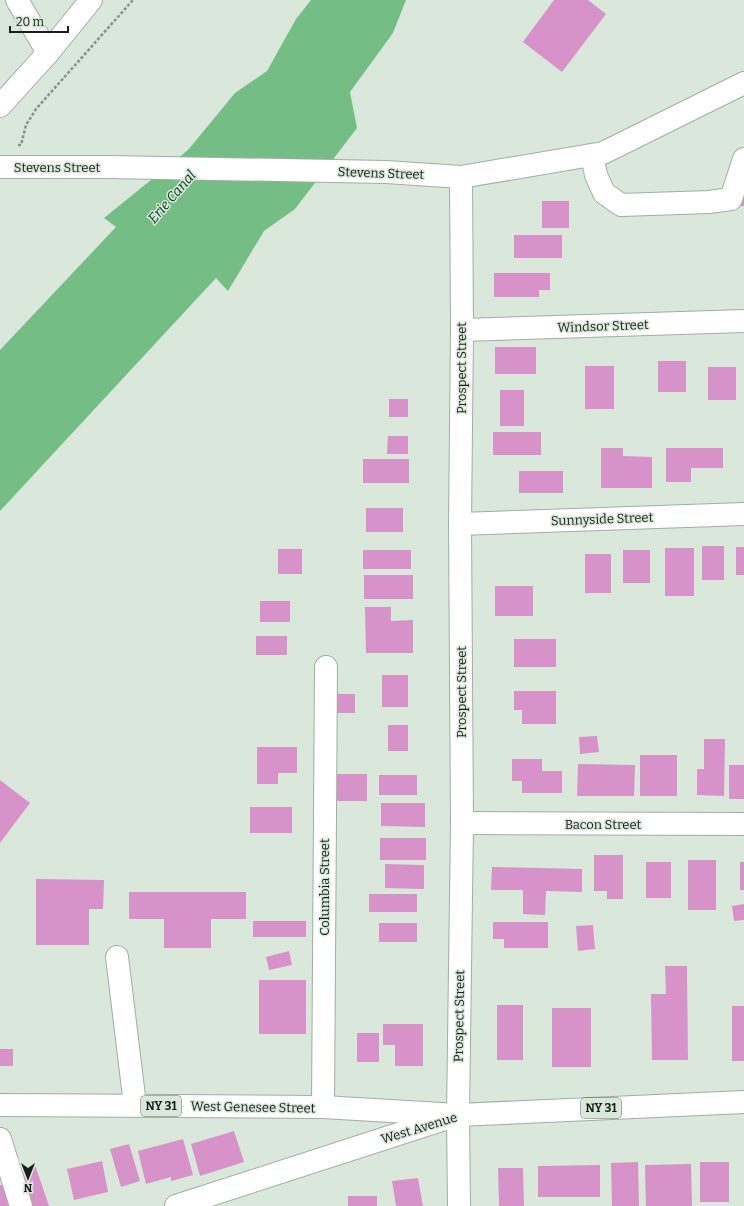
<svg xmlns="http://www.w3.org/2000/svg" width="744" height="1206" viewBox="0 0 744 1206" font-family="Bitter,serif">
<style>
.water{fill:#74be86}
.building{fill:#d792ca}
.lines{fill:none;stroke-linecap:round;stroke-linejoin:round}
.minor-casing{stroke:#a0aea2;stroke-width:24}
.major-casing{stroke:#a0aea2;stroke-width:24}
.highway-casing{stroke:#a0aea2;stroke-width:24}
.path{stroke:#879189;stroke-width:2.5;stroke-dasharray:3 2;stroke-linecap:butt}
.minor{stroke:#fff;stroke-width:22}
.major{stroke:#fff;stroke-width:22}
.highway{stroke:#fff;stroke-width:22}
.labels{text-anchor:middle;dominant-baseline:central;stroke-width:3;stroke-linejoin:round;paint-order:stroke}
.shield{fill:#dae8dc;stroke:#535b54;stroke-width:1}
.shield-label{font-size:12px;font-weight:bold;fill:#191e1a}
.street-label{font-size:13px;fill:#191e1a;stroke:#dae8dc}
.water-label{font-size:14px;font-style:italic;fill:#08421e;stroke:#dae8dc}
</style>
<rect width="100%" height="100%" fill="#dae8dc"/>
<polygon class="water" points="311,0 406,0 393,33 350,92 357,128 295,209 264,231 228,291 216,278 0,511 0,350 116,227 104,218 188,150 235,93 267,71 296,19"/>
<g class="building">
<polygon points="554,0 588,0 606,14 562,72 523,42"/>
<rect x="739" y="180" width="5" height="26"/>
<rect x="542" y="201" width="27" height="27"/>
<rect x="514" y="235" width="48" height="23"/>
<polygon points="494,273 550,273 550,290 539,290 539,297 494,297"/>
<rect x="495" y="347" width="41" height="27"/>
<rect x="658" y="361" width="28" height="31"/>
<rect x="585" y="366" width="29" height="43"/>
<rect x="708" y="367" width="28" height="33"/>
<rect x="500" y="390" width="24" height="36"/>
<rect x="389" y="399" width="19" height="18"/>
<rect x="493" y="432" width="48" height="23"/>
<polygon points="388,436 408,436 408,454 387,454"/>
<polygon points="601,448 623,448 623,456 652,457 652,488 601,488"/>
<polygon points="666,448 723,448 723,468 691,468 691,482 666,482"/>
<rect x="363" y="459" width="46" height="24"/>
<rect x="519" y="471" width="44" height="22"/>
<rect x="366" y="508" width="37" height="24"/>
<rect x="702" y="546" width="22" height="34"/>
<rect x="736" y="547" width="8" height="28"/>
<rect x="665" y="548" width="29" height="48"/>
<rect x="278" y="549" width="24" height="25"/>
<rect x="363" y="550" width="48" height="19"/>
<rect x="623" y="550" width="27" height="33"/>
<rect x="585" y="554" width="26" height="39"/>
<rect x="364" y="575" width="49" height="24"/>
<rect x="495" y="586" width="38" height="30"/>
<rect x="260" y="601" width="30" height="21"/>
<polygon points="365,607 391,607 391,621 413,620 413,653 366,653"/>
<rect x="256" y="636" width="31" height="19"/>
<rect x="514" y="639" width="42" height="28"/>
<rect x="382" y="675" width="26" height="32"/>
<polygon points="514,691 556,691 556,724 522,724 522,710 514,710"/>
<rect x="336" y="694" width="19" height="19"/>
<rect x="388" y="725" width="20" height="26"/>
<polygon points="597,736 599,752 580,754 579,737"/>
<polygon points="704,739 725,739 724,796 697,795 697,769 704,769"/>
<polygon points="257,747 297,747 297,773 278,773 278,784 257,784"/>
<rect x="640" y="755" width="37" height="41"/>
<polygon points="512,759 542,759 542,771 562,771 562,793 522,793 522,781 512,781"/>
<polygon points="578,764 635,765 634,796 577,796"/>
<rect x="729" y="765" width="15" height="34"/>
<rect x="333" y="774" width="34" height="27"/>
<rect x="379" y="775" width="38" height="20"/>
<polygon points="0,780 30,803 0,843"/>
<polygon points="381,803 425,803 425,827 381,826"/>
<rect x="250" y="807" width="42" height="26"/>
<rect x="380" y="838" width="46" height="22"/>
<polygon points="594,855 623,855 623,899 607,899 607,891 594,891"/>
<rect x="688" y="860" width="28" height="50"/>
<rect x="646" y="862" width="25" height="36"/>
<rect x="740" y="862" width="4" height="28"/>
<polygon points="385,864 424,865 424,889 385,888"/>
<polygon points="492,867 582,869 582,892 546,891 545,915 523,914 523,890 491,890"/>
<polygon points="36,879 104,880 103,909 89,909 89,945 36,945"/>
<polygon points="129,892 246,892 246,919 211,919 211,948 164,948 164,919 129,919"/>
<rect x="369" y="894" width="48" height="18"/>
<polygon points="744,904 744,920 734,921 732,906"/>
<rect x="253" y="921" width="53" height="16"/>
<polygon points="493,922 548,922 548,948 504,948 504,939 493,939"/>
<rect x="379" y="923" width="38" height="19"/>
<polygon points="593,925 595,949 578,951 576,926"/>
<polygon points="289,951 292,965 269,970 266,957"/>
<polygon points="665,966 687,966 688,1060 652,1060 651,994 666,994"/>
<rect x="259" y="980" width="47" height="54"/>
<rect x="497" y="1005" width="26" height="55"/>
<rect x="732" y="1006" width="12" height="55"/>
<rect x="552" y="1008" width="39" height="59"/>
<polygon points="383,1024 423,1024 423,1066 395,1066 395,1045 383,1045"/>
<rect x="357" y="1033" width="22" height="29"/>
<rect x="0" y="1049" width="13" height="17"/>
<polygon points="234,1131 244,1162 200,1176 191,1144"/>
<polygon points="183,1139 193,1175 171,1181 171,1177 146,1184 138,1151"/>
<polygon points="129,1144 140,1181 121,1187 110,1149"/>
<polygon points="102,1161 108,1192 74,1200 67,1169"/>
<polygon points="638,1162 639,1206 612,1206 611,1163"/>
<rect x="700" y="1162" width="29" height="40"/>
<polygon points="691,1164 692,1206 646,1206 645,1165"/>
<polygon points="35,1165 49,1206 28,1206 17,1171"/>
<polygon points="600,1165 600,1197 538,1197 538,1166"/>
<polygon points="498,1168 523,1168 524,1206 499,1206"/>
<polygon points="418,1178 423,1206 396,1206 392,1181"/>
<polygon points="0,1185 6,1185 8,1206 0,1206"/>
<rect x="348" y="1196" width="29" height="10"/>
</g>
<g class="lines">
<g class="minor-casing">
<g id="minor">
<polyline points="17,0 48,53"/>
<polyline points="0,106 48,53 91,0"/>
<polyline points="592,155 596,175 604,193 621,205 709,202 731,199 744,159"/>
<polyline points="0,167 109,167 386,172 461,177 603,153 744,83"/>
<polyline points="462,330 744,321"/>
<polyline points="460,524 744,514"/>
<polyline points="462,823 744,824"/>
<polyline points="117,957 135,1105"/>
<polyline points="323,1107 326,667"/>
<polyline points="0,1139 21,1206"/>
<polyline points="459,1206 458,1115 462,823 460,524 462,330 461,177"/>
</g>
</g>
<g class="major-casing">
<polyline id="major" points="176,1206 457,1115"/>
</g>
<g class="highway-casing">
<polyline id="highway" points="0,1105 323,1107 458,1115 744,1102"/>
</g>
<polyline class="path" points="18,145 21,145 26,125 36,109 133,0"/>
<use href="#minor" class="minor"/>
<use href="#major" class="major"/>
<use href="#highway" class="highway"/>
</g>
<g class="labels">
<g class="shield">
<rect x="141" y="1096" width="40" height="20" rx="3"/>
<rect x="581" y="1098" width="40" height="20" rx="3"/>
</g>
<g class="shield-label">
<text x="161" y="1106">NY 31</text>
<text x="601" y="1108">NY 31</text>
</g>
<g class="street-label">
<text x="57" y="167">Stevens Street</text>
<text transform="translate(381 173) rotate(2)">Stevens Street</text>
<text transform="translate(603 326) rotate(-2)">Windsor Street</text>
<text transform="translate(461 368) rotate(-90)">Prospect Street</text>
<text transform="translate(602 519) rotate(-2)">Sunnyside Street</text>
<text transform="translate(461 692) rotate(-90)">Prospect Street</text>
<text x="603" y="824">Bacon Street</text>
<text transform="translate(324 887) rotate(-90)">Columbia Street</text>
<text transform="translate(459 1016) rotate(-89)">Prospect Street</text>
<text transform="translate(253 1107) rotate(1)">West Genesee Street</text>
<text transform="translate(419 1128) rotate(-17)">West Avenue</text>
</g>
<g class="water-label">
<text transform="translate(172 197) rotate(-49)">Erie Canal</text>
</g>
</g>
<g transform="translate(28 1178) rotate(180)" stroke="#dae8dc" stroke-width="3" paint-order="stroke">
<path d="M0-3L7 15L0 10L-7 15Z" fill="#191e1a"/>
<text y="-6" font-size="11" font-weight="bold" text-anchor="middle" fill="#191e1a">N</text>
</g>
<path d="M10 26v6h58v-6" fill="none" stroke="#191e1a" stroke-width="2"/>
<text x="16" y="26" font-size="12" fill="#191e1a" stroke="#dae8dc" stroke-width="3" paint-order="stroke">20 m</text>
</svg>
